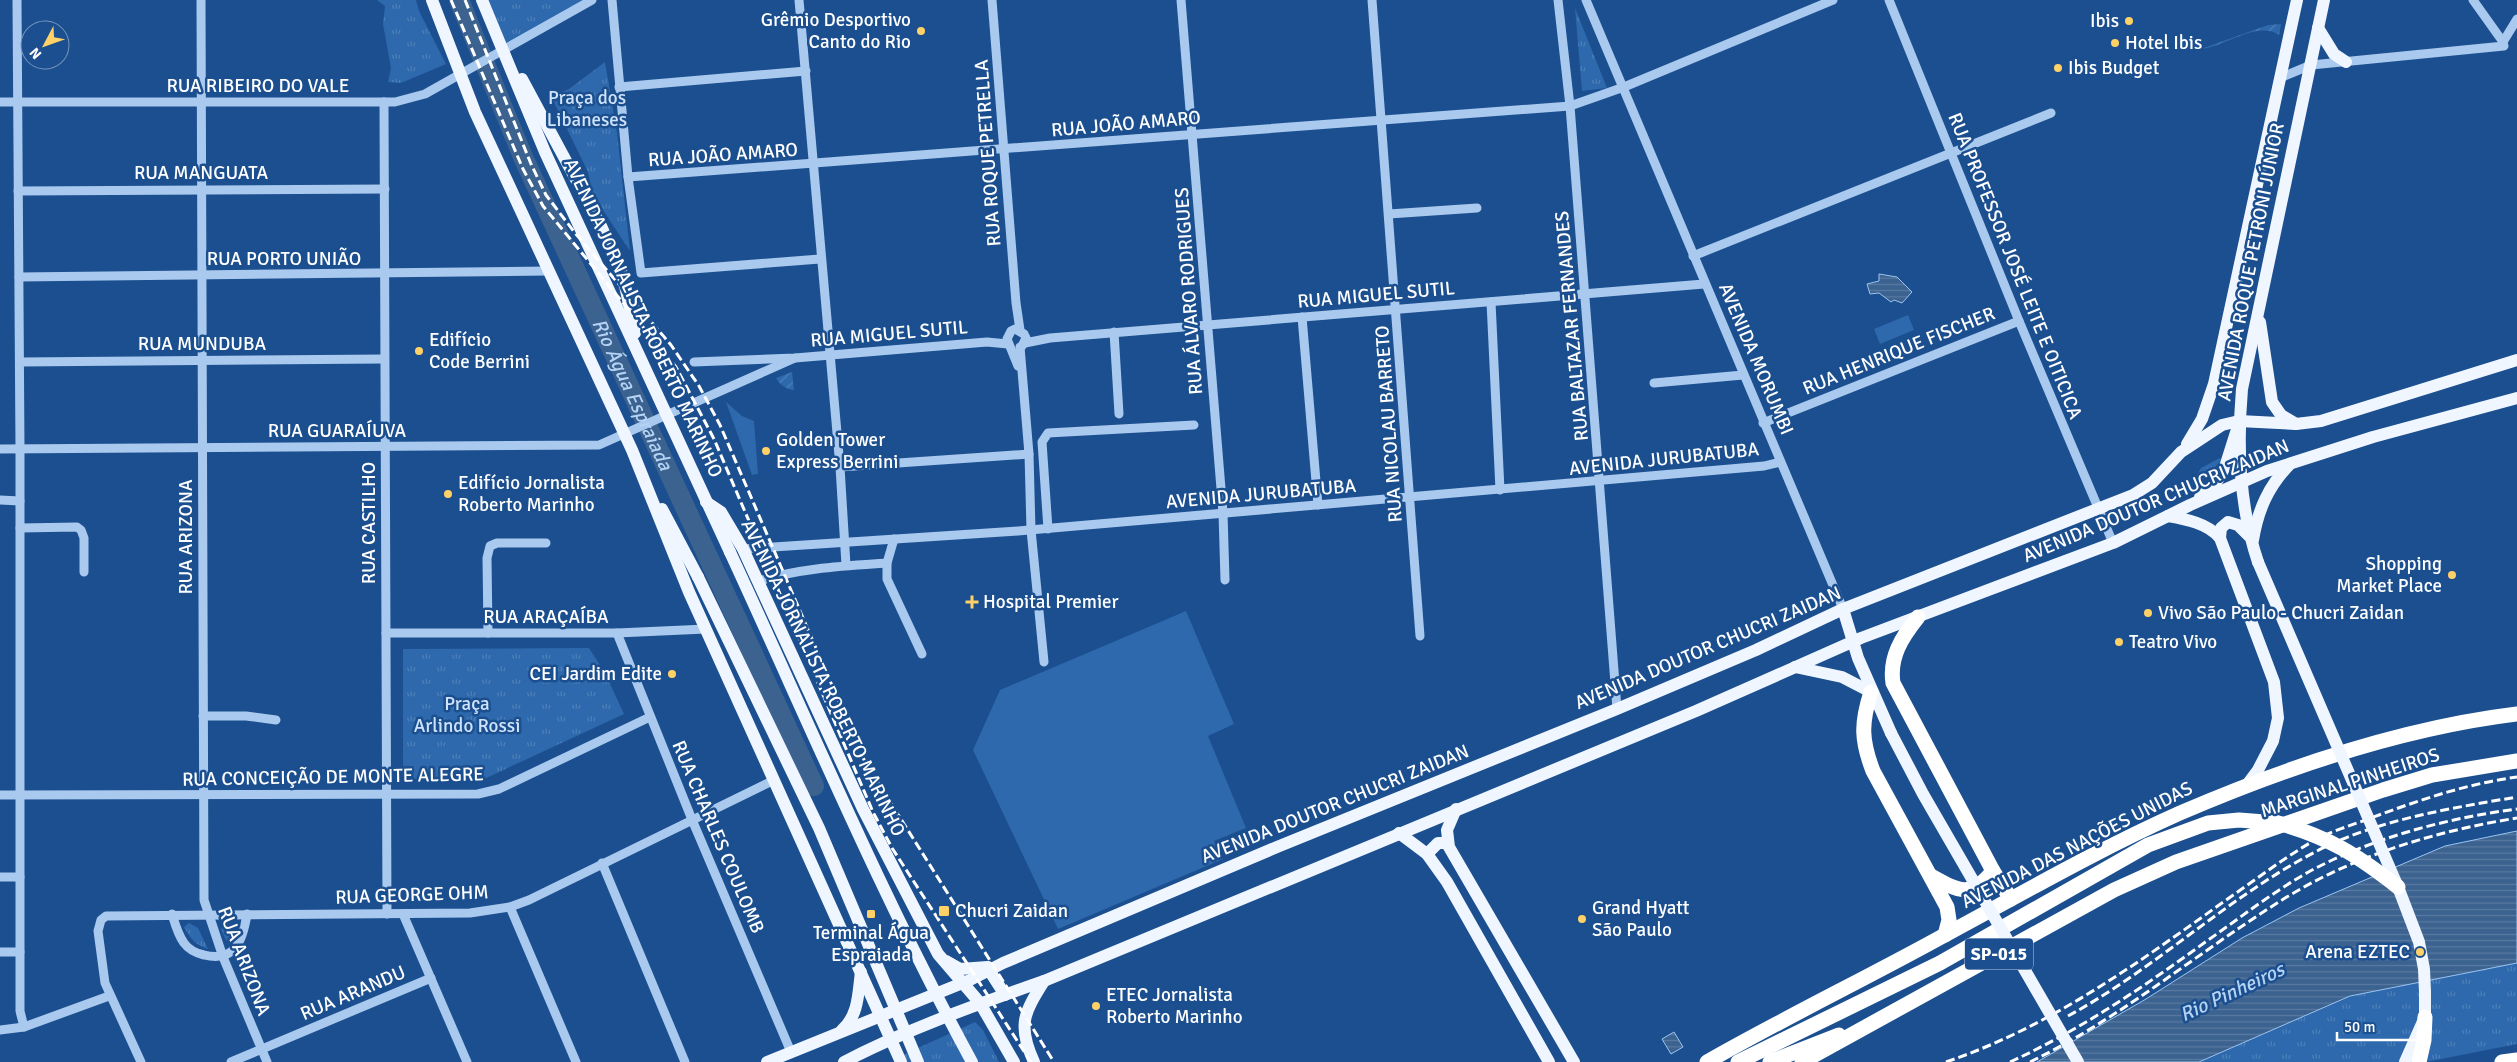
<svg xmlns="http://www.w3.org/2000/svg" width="2517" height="1062" viewBox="0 0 2517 1062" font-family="Signika,sans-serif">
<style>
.grass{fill:#2e69ad}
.park{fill:url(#park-tufts)}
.garden{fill:url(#garden-furrows)}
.water{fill:url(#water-rules);stroke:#9cc4f0}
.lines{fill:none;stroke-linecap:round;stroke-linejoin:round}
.river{stroke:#3c6290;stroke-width:20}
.minor{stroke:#a9c9ee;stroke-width:9}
.major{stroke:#f0f6ff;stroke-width:12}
.highway{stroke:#fff;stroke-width:15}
.rail{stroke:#fff;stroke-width:3;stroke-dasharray:9 4;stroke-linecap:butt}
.major-bridge{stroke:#f0f6ff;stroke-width:12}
.highway-bridge{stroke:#fff;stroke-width:15}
.poi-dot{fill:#ffd166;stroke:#1b4f8f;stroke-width:2}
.labels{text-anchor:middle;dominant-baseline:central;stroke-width:5;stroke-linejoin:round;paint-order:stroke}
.shield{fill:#1b4f8f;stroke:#bbcadd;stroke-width:1}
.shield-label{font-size:18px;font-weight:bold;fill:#fff}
.poi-label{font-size:19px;fill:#fff;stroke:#1b4f8f;text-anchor:start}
.street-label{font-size:19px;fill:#fff;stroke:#1b4f8f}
.park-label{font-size:19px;fill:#cfe3fa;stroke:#1b4f8f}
.water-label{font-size:20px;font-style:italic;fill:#b5d3f5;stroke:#1b4f8f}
</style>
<defs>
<pattern id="park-tufts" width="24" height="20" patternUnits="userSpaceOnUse" patternTransform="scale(1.25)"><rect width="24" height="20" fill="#2e69ad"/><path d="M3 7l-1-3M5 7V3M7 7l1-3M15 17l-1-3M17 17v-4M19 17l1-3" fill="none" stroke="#4d80b9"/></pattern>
<pattern id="garden-furrows" width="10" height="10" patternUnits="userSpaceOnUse" patternTransform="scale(1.25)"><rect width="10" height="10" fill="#2e69ad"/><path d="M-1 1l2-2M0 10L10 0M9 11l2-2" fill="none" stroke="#4d80b9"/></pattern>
<pattern id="water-rules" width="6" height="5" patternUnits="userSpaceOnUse" patternTransform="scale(1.25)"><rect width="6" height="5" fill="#3c6290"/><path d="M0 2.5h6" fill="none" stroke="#597aa1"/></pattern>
</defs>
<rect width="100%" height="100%" fill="#1b4f8f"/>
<g class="grass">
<polygon points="1908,315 1914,330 1880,344 1874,329"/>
<polygon points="726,402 742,416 754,421 758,474 752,475"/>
<polygon points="1186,611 1234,724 1208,736 1246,828 1214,841 1223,859 1058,929 973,750 1000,690"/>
</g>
<g class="park">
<polygon points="377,0 416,0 419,11 446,64 401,83 388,82 391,68 383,24 385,6"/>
<polygon points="483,0 590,0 503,49"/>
<polygon points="1575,8 1607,88 1582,91"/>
<polygon points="605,62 617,133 630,251 593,195 588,172 551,96 569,89"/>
<path d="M2220,458L2221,460C2213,470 2205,482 2191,485L2201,468Z"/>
<polygon points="589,648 605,673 624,714 484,779 403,779 403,649"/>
<path d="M189,923L198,928L208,949C194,944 191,939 184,927Z"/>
<polygon points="232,923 236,925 232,943 226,940 221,930 223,925"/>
<polygon points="2517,963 2517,1044 2426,1062 2199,1062 2350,996"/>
<polygon points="975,1022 983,1030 999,1062 898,1062 896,1058"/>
</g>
<g class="garden">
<path d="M2281,24L2279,35C2257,20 2225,47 2201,49L2268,25Z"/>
<path d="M792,372L794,390C787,390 779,384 776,378Z"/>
</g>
<g class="water">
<polygon points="1879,274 1897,277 1912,292 1902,303 1894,300 1891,302 1879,293 1870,294 1867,284 1879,281"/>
<polygon points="2517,831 2517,963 2350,996 2199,1062 2037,1062 2146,999 2242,938 2299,908 2445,846"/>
<polygon points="1674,1032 1683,1047 1671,1054 1662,1039"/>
</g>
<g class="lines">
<path class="river" id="s1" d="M459,0L523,157L814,786"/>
<g class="minor">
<polyline points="17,0 20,449 20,1011 24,1027"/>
<polyline points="201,0 204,900 223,957 267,1062"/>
<polyline points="612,0 628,177 641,273 820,259"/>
<polyline points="799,0 840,467 846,565"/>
<polyline points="992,0 1016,303 1020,330"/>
<polyline points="1181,0 1223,513 1225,580"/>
<polyline points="1372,0 1420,636"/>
<polyline points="1558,0 1570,106 1617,709"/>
<polyline points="1586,0 1843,609"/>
<polyline points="1889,0 2019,321 2113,543"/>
<polyline points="2503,42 2517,19"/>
<polyline points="2280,78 2311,65 2504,46 2503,42 2473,0"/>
<polyline points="619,87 806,71"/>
<polyline points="0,102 395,102 425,94 592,0"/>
<polyline points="384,102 387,914"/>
<polyline points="628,177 1570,106 1624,87 1833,0"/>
<polyline points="18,191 385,189"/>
<polyline points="1389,214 1477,208"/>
<polyline points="1693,256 2051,113"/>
<polyline points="19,277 548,271"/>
<polyline points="1491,302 1500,490"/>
<polyline points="1302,317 1318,505"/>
<polyline points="1114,332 1119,414"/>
<polyline points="1025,343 1050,338 1704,284"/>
<polyline points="1020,347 1029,454 1031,530 1044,662"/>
<polyline points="20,362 384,359"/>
<polyline points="694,362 795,358 987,342 1008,344"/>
<polyline points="1018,366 1007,339 1011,331 1015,329 1024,334 1026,338 1022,346"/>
<polyline points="1654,383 1743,375"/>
<polyline points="1763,423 2019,321"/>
<polyline points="0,449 599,445 795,358"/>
<polyline points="840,467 1029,454"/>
<polyline points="0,500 20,501"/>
<polyline points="20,528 77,527 81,530 84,538 84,572"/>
<polyline points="1048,529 1042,442 1048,433 1194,425"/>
<polyline points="894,539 887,563 887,579 922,654"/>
<polyline points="743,549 1018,531 1764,466 1780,462"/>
<path d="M759,581C800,568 844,566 887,563"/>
<polyline points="386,633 617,633 706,629"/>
<polyline points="488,633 487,558 490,546 497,543 546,543"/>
<polyline points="617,633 693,822 791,1052"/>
<polyline points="203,716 246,716 276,720"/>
<polyline points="0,795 478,794 499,789 650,717"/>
<polyline points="602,863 685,1062"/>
<polyline points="0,877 20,877"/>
<polyline points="510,907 576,1062"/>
<path d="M172,914C175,924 178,935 184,943C189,950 195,953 204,955C235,963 243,940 247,914"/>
<polyline points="403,914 467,1062"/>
<polyline points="0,952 20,952"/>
<polyline points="0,1030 24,1027 109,996"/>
<polyline points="141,1062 105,983 98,931 101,920 106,916 470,913 510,907 529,900 772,781"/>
<polyline points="231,1062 431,978"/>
</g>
<g class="major">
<polyline points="432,0 475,112 632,450 689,592 901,1062"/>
<polyline points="482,0 545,152 730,552"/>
<polyline points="2318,28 2334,54 2346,62"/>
<polyline points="522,79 601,226 623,276 635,333"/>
<polyline points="2260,322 2272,402 2281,415 2296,424"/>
<polyline points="2187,444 2202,419 2214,384 2297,0"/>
<polyline points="2200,497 2217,481 2225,467 2238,426"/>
<polyline points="706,502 721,512 743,549 863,809 938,954 980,1003 1014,1062"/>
<polyline points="662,509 698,577"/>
<path d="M2168,516C2185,519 2208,523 2220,538L2274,682L2278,718L2273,741L2258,770L2246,786"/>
<polyline points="2220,538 2221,528 2228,522 2238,525 2249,536"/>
<path d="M2253,540C2258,510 2268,487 2289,465"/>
<path d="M2258,562C2239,506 2237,447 2242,389L2324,0"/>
<polyline points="1843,609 1858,658 1891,733"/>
<polyline points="1795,667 1842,677 1871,692"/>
<polyline points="1456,809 1447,830 1449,847 1574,1062"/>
<polyline points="1399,833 1427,854 1447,882 1549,1062"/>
<polyline points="1427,854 1438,843 1448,843"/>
<polyline points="2398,887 2419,942 2424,969 2425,992 2425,1017 2405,1062"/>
<polyline points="946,961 960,969 988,967"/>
<polyline points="989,970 1005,995"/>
<path d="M842,1030C859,1015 858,993 861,972"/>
<polyline points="767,1062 970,980 1003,963 1277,847 1617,709 1756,650 1843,609 2133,495 2152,483 2181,452 2222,425 2239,421 2296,424 2321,421 2517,360"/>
<path d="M844,1062C907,1029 976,1005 1044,981L1696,711L1861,638L2113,543L2190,505L2267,471L2373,437L2517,398"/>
<path d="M1034,1062C1017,1025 1024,1013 1044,981"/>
</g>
<g class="highway">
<path d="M1918,617C1902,637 1889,657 1893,683L1993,871L2011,899"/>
<path d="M1871,692C1861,723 1861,740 1873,771L1947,907L1949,920L1945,935"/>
<path d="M1931,876C1958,891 1971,899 1993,871"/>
<path d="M1707,1062C1784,1018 1865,979 1943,936C2021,894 2099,849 2180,813C2287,767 2401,728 2517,714"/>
<polyline points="1738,1062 1940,963 2148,845 2208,823 2239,820 2278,823"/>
<polyline points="1770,1062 1839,1035"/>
<polyline points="1802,1062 2114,890 2176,862 2383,790 2432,775 2517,761"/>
<polyline points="2419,1062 2424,1040 2425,1017"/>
<polyline points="2502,1062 2517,1060"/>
</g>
<g class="rail">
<polyline points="451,0 523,169 543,206 676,367 714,439 873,812 892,848 1031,1062"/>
<polyline points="465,0 531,164 546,195 575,233 671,345 699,386 720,425 865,762 1054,1062"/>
<path d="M2068,1016C2155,969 2229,896 2317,851C2376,820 2452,808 2517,797"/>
<path d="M1946,1062C2055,1025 2143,959 2236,893C2262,875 2287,856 2315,840C2331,831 2350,826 2368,819C2417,801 2465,784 2517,777"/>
<path d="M2010,1062C2080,1030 2142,988 2204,943C2240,918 2275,890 2314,869C2376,837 2448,818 2517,809"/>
<path d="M2030,1062C2121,1018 2197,953 2282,900C2352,856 2436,831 2517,818"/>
</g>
<g class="major-bridge">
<path d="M730,552C809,723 882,897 972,1062"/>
<polyline points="2258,562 2398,887"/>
<polyline points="698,577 819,828 918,1062"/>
<polyline points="1891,733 1923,794 2078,1062"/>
</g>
<path class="highway-bridge" d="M2278,823C2329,837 2357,855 2398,887"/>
</g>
<g class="poi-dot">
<circle cx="2129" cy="21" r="5"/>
<circle cx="921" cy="31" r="5"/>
<circle cx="2115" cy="43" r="5"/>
<circle cx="2058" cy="68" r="5"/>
<circle cx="419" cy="351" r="5"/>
<circle cx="766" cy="451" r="5"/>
<circle cx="448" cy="494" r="5"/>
<circle cx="2452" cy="575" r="5"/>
<path d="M969.5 594.5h5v5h5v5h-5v5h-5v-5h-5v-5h5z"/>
<circle cx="2148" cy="613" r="5"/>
<circle cx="2119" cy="642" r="5"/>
<circle cx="672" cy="674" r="5"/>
<rect x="938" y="905" width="12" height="12" rx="2.5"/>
<rect x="866" y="909" width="10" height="10" rx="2.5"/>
<circle cx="1582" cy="919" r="5"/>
<circle cx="2420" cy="952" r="5"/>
<circle cx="1096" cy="1006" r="5"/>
</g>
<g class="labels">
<rect class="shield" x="1965" y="938.5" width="68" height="31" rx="4"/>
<g class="shield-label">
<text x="1999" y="954">SP-015</text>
</g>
<g class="poi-label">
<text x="911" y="20" text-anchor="end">Grêmio Desportivo<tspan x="911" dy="22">Canto do Rio</tspan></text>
<text x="2119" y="21" text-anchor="end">Ibis</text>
<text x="2125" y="43">Hotel Ibis</text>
<text x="2068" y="68">Ibis Budget</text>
<text x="429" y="340">Edifício<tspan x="429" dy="22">Code Berrini</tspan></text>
<text x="776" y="440">Golden Tower<tspan x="776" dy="22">Express Berrini</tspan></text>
<text x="458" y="483">Edifício Jornalista<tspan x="458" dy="22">Roberto Marinho</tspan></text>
<text x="2442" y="564" text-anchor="end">Shopping<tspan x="2442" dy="22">Market Place</tspan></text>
<text x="983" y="602">Hospital Premier</text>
<text x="2158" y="613">Vivo São Paulo - Chucri Zaidan</text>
<text x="2129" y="642">Teatro Vivo</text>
<text x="662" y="674" text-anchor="end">CEI Jardim Edite</text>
<text x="1592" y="908">Grand Hyatt<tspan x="1592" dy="22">São Paulo</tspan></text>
<text x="955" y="911">Chucri Zaidan</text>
<text x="871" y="933" text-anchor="middle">Terminal Água<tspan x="871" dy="22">Espraiada</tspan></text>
<text x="2410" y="952" text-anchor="end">Arena EZTEC</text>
<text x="1106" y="995">ETEC Jornalista<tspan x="1106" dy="22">Roberto Marinho</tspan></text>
</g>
<g class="street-label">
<text x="258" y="86">RUA RIBEIRO DO VALE</text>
<text transform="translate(1126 124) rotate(-5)">RUA JOÃO AMARO</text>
<text transform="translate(988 153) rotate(-94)">RUA ROQUE PETRELLA</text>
<text transform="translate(723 155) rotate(-4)">RUA JOÃO AMARO</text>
<text x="201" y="173">RUA MANGUATA</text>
<text x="284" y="259">RUA PORTO UNIÃO</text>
<text transform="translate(2251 262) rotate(-79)">AVENIDA ROQUE PETRONI JÚNIOR</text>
<text transform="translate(2015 266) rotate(68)">RUA PROFESSOR JOSÉ LEITE E OITICICA</text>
<text transform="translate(1189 291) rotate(-94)">RUA ÁLVARO RODRIGUES</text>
<text transform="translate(1376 295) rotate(-5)">RUA MIGUEL SUTIL</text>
<text transform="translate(643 318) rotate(65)">AVENIDA JORNALISTA ROBERTO MARINHO</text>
<text transform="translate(1572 326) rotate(-95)">RUA BALTAZAR FERNANDES</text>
<text transform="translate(889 334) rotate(-5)">RUA MIGUEL SUTIL</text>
<text x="202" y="344">RUA MUNDUBA</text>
<text transform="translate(1899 351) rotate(-22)">RUA HENRIQUE FISCHER</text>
<text transform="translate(1756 359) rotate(67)">AVENIDA MORUMBI</text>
<text transform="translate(1389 424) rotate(-94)">RUA NICOLAU BARRETO</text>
<text x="337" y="431">RUA GUARAÍUVA</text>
<text transform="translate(1664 459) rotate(-6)">AVENIDA JURUBATUBA</text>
<text transform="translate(1261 494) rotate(-5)">AVENIDA JURUBATUBA</text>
<text transform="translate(2156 501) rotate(-23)">AVENIDA DOUTOR CHUCRI ZAIDAN</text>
<text transform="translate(369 523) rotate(-90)">RUA CASTILHO</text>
<text transform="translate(186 537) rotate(-90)">RUA ARIZONA</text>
<text x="546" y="617">RUA ARAÇAÍBA</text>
<text transform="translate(1708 648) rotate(-23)">AVENIDA DOUTOR CHUCRI ZAIDAN</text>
<text transform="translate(823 678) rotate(64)">AVENIDA JORNALISTA ROBERTO MARINHO</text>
<text transform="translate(333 777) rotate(-1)">RUA CONCEIÇÃO DE MONTE ALEGRE</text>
<text transform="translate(2350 783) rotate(-18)">MARGINAL PINHEIROS</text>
<text transform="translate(1335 804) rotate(-22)">AVENIDA DOUTOR CHUCRI ZAIDAN</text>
<text transform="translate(718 837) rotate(67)">RUA CHARLES COULOMB</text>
<text transform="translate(2077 845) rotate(-27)">AVENIDA DAS NAÇÕES UNIDAS</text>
<text transform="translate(412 895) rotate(-2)">RUA GEORGE OHM</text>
<text transform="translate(244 961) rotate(69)">RUA ARIZONA</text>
<text transform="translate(353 993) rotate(-23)">RUA ARANDU</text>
</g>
<g class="park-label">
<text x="587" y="98">Praça dos<tspan x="587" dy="22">Libaneses</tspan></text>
<text x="467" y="704">Praça<tspan x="467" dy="22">Arlindo Rossi</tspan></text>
</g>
<g class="water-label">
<text stroke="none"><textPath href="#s1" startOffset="431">Rio Água Espraiada</textPath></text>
<text transform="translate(2232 992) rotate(-25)">Rio Pinheiros</text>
</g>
</g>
<g transform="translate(45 45) rotate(229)"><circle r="24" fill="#1b4f8f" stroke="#7695bc"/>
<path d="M0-4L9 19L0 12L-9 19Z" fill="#ffd166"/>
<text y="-8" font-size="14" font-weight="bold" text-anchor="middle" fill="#ffffff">N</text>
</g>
<path d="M2337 1032v8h81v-8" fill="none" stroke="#ffffff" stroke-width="2.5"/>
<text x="2344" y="1032" font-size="15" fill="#ffffff" stroke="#1b4f8f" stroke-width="4" paint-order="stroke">50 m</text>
</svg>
